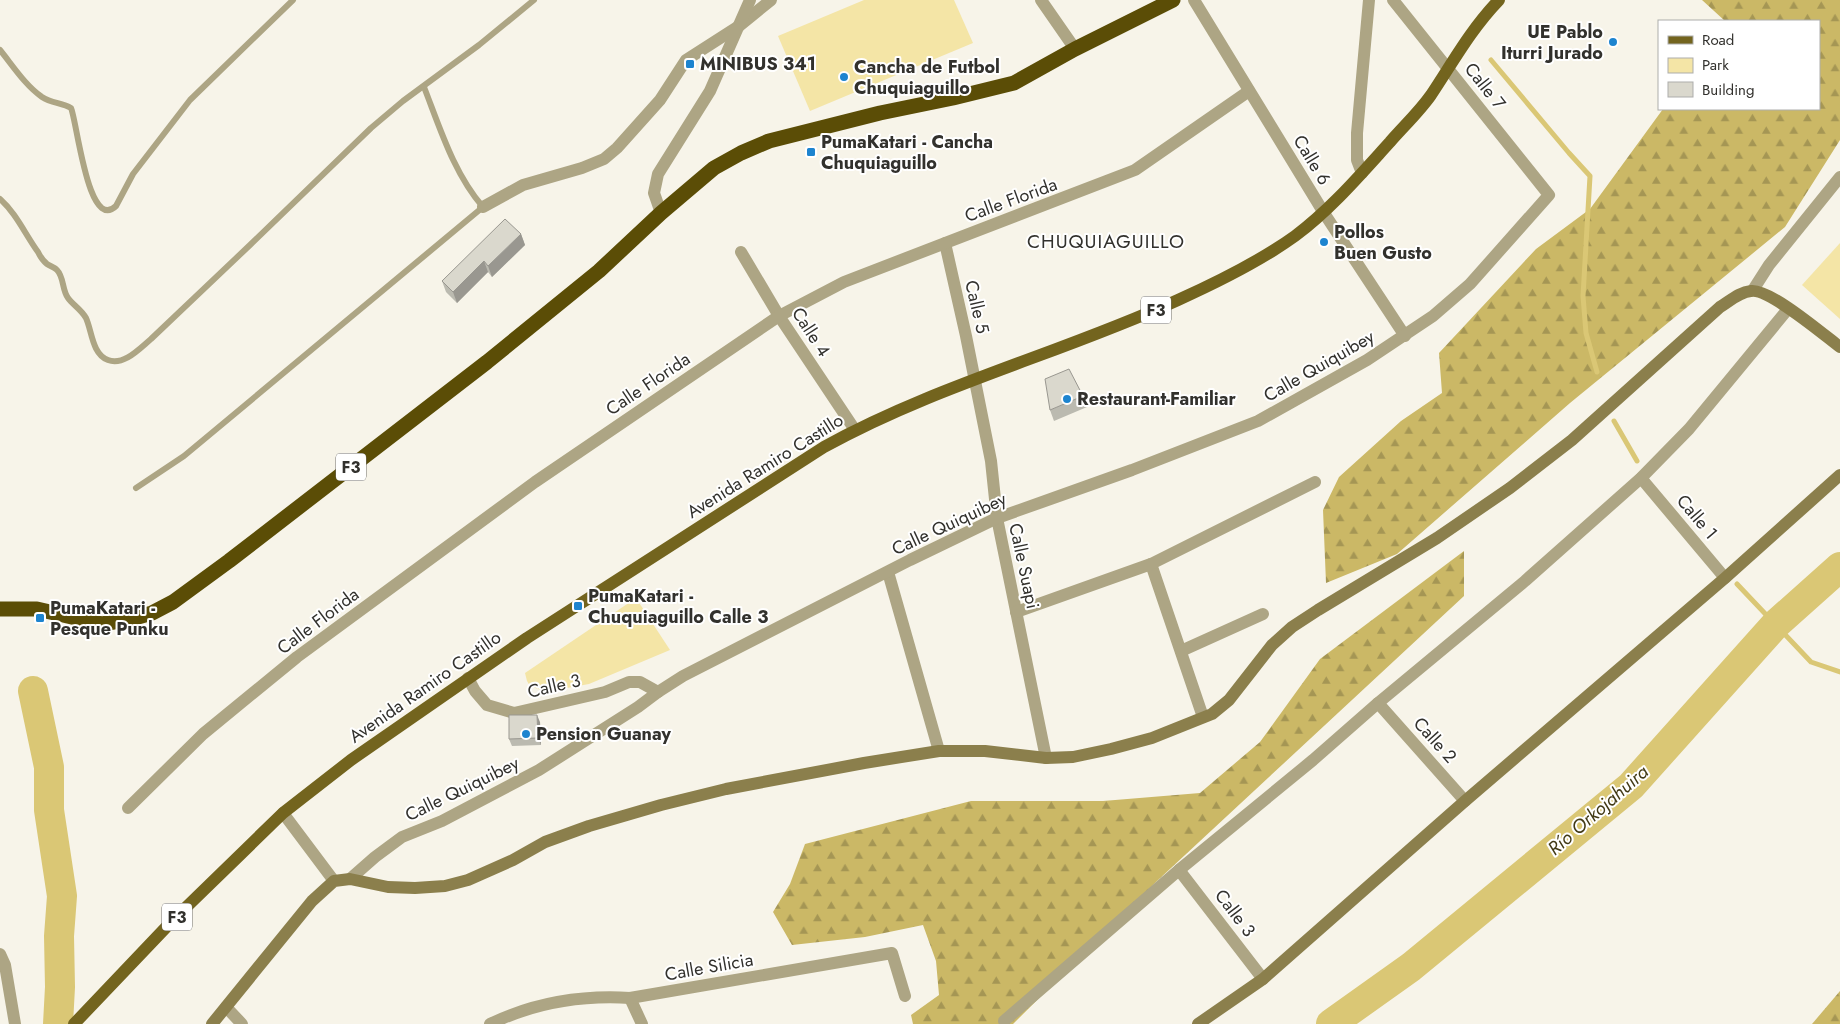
<svg xmlns="http://www.w3.org/2000/svg" width="1840" height="1024" viewBox="0 0 1840 1024" font-family="Jost,sans-serif">
<style>
.forest{fill:url(#forest-firs)}
.park{fill:#f4e5a6}
.lines{fill:none;stroke-linecap:round;stroke-linejoin:round}
.stream{stroke:#dac775;stroke-width:5}
.river{stroke:#dac775;stroke-width:30}
.lane{stroke:#ada584;stroke-width:6}
.street{stroke:#ada584;stroke-width:12}
.secondary{stroke:#8b7f4c;stroke-width:12}
.primary{stroke:#73641e;stroke-width:12}
.highway{stroke:#5b4d06;stroke-width:15}
.wall{fill:#bbbab0}
.shaded-wall{fill:#999790}
.building{fill:#dad8cd;stroke:#999790}
.poi-dot{fill:#1d84cf;stroke:#fff;stroke-width:2}
.labels{text-anchor:middle;dominant-baseline:central;stroke-width:4;stroke-linejoin:round;paint-order:stroke}
.shield{fill:#fff;stroke:#706f6c;stroke-width:1}
.shield-label{font-size:16px;font-weight:bold;fill:#32312d}
.poi-label{font-size:18px;font-weight:bold;fill:#32312d;stroke:#fff;text-anchor:start}
.street-label{font-size:18px;fill:#32312d;stroke:#fff}
.neighbourhood-label{font-size:19px;letter-spacing:1px;fill:#32312d;stroke:#fff}
.water-label{font-size:19px;font-style:italic;fill:#423a16;stroke:#fff}
</style>
<defs>
<pattern id="forest-firs" width="22" height="20" patternUnits="userSpaceOnUse" patternTransform="scale(1.25)"><rect width="22" height="20" fill="#cbb866"/><path d="M5 1l3.5 6h-7zM16 11l3.5 6h-7z" fill="#a59654"/></pattern>
</defs>
<rect width="100%" height="100%" fill="#f7f4e9"/>
<g class="forest">
<polygon points="1702,0 1840,0 1840,140 1785,227 1570,403 1397,554 1326,583 1323,510 1339,477 1401,421 1442,393 1439,353 1536,249 1590,209 1663,109 1819,109 1819,21 1725,21"/>
<polygon points="1464,551 1464,596 1157,881 1013,1024 913,1024 911,1015 939,995 936,961 923,925 865,937 792,945 773,912 790,884 805,844 971,801 1103,801 1200,793 1260,742 1320,659"/>
<polygon points="1840,991 1840,1024 1812,1024"/>
</g>
<g class="park">
<polygon points="864,0 954,0 973,43 810,111 778,36"/>
<polygon points="1840,243 1840,319 1802,285"/>
<polygon points="636,598 670,650 589,684 567,688 541,690 530,686 527,681 525,673"/>
</g>
<g class="lines">
<g class="stream">
<polyline points="1491,60 1569,153 1590,176 1583,296 1586,333 1597,372"/>
<polyline points="1614,421 1637,461"/>
<polyline points="1737,584 1811,662 1840,672"/>
</g>
<g class="river">
<polyline points="33,691 49,767 49,810 62,896 59,936 60,987 58,1024"/>
<polyline points="1331,1024 1411,967 1631,786 1776,624 1840,567"/>
</g>
<g class="lane">
<path d="M0,50C13,66 25,85 42,97C51,103 62,103 71,108C77,121 88,233 116,206L133,174L190,100L293,0"/>
<path d="M0,199C16,213 25,234 38,252C40,256 43,261 47,264C50,266 54,267 57,270C64,277 62,290 68,298C73,305 81,309 86,318C92,331 92,354 108,360C124,366 140,348 151,339L250,245L371,128L403,101L479,45L534,0"/>
<path d="M136,488L184,456L483,207C454,174 440,128 424,87"/>
</g>
<g class="street">
<polyline points="1041,0 1075,49"/>
<polyline points="1194,0 1324,213 1405,336"/>
<polyline points="1362,173 1357,160 1357,133 1369,0"/>
<polyline points="483,207 523,185 582,168 604,159 617,148 660,100 686,60 739,26 771,0"/>
<polyline points="661,213 654,193 658,174 710,91 750,0"/>
<polyline points="945,243 966,336 991,461 997,518 1046,758"/>
<polyline points="741,252 779,316 855,430"/>
<polyline points="1753,290 1769,265 1840,177"/>
<polyline points="1641,478 1725,578"/>
<polyline points="1151,564 1203,717"/>
<polyline points="888,572 939,751"/>
<polyline points="1016,612 1151,564 1315,482"/>
<polyline points="1181,651 1263,614"/>
<polyline points="468,678 475,691 487,705 514,713 605,692 629,682 640,682 658,692"/>
<polyline points="1378,703 1465,801"/>
<polyline points="128,808 203,734 297,657 535,482 779,316 844,282 1135,170 1249,91"/>
<polyline points="283,813 334,881"/>
<polyline points="1179,870 1263,979"/>
<polyline points="350,879 375,857 402,837 442,821 539,770 638,707 658,692 683,676 910,560 997,518 1132,470 1258,421 1367,360 1433,316 1470,284 1549,195 1393,0"/>
<polyline points="0,954 5,965 15,1024"/>
<polyline points="630,998 642,1024"/>
<polyline points="226,1007 242,1024"/>
<polyline points="1004,1021 1179,870 1313,760 1378,703 1525,581 1641,478 1689,429 1788,309"/>
<path d="M490,1024C534,1003 582,995 630,998L892,953L905,996"/>
</g>
<g class="secondary">
<path d="M212,1024L312,901L334,881L350,879L388,887L415,888L445,886L468,880L513,860L545,842L589,826L661,805L726,789L864,763L939,751H985L1046,758L1073,757L1111,749L1152,738L1212,714L1229,700L1272,645L1292,627L1318,610L1437,538L1510,488L1572,440L1720,307C1730,301 1739,292 1751,291C1769,288 1824,335 1840,347"/>
<polyline points="1198,1024 1263,979 1465,801 1725,578 1840,475"/>
</g>
<path class="primary" d="M74,1024L173,920L283,813L351,760L527,638L824,447C936,385 1062,353 1178,300C1218,282 1259,262 1295,236C1331,209 1360,175 1390,142C1403,127 1419,112 1431,95C1453,62 1471,29 1499,0"/>
<polyline class="highway" points="0,609 37,609 102,624 131,619 152,613 173,602 229,561 487,362 599,271 661,213 714,168 741,153 769,141 880,113 953,98 1014,83 1075,49 1173,0"/>
</g>
<g class="wall">
<polygon points="521,234 525,245 492,277 488,272 457,303 446,292 442,281"/>
<polygon points="1083,396 1087,407 1054,421 1050,410"/>
<polygon points="540,722 541,745 512,746 509,739"/>
</g>
<g class="shaded-wall">
<polygon points="521,234 525,245 492,277 488,266"/>
<polygon points="484,261 488,272 457,303 453,292"/>
<polygon points="537,715 540,722 541,745 538,738"/>
</g>
<g class="building">
<polygon points="505,219 521,234 488,266 484,261 453,292 442,281"/>
<polygon points="1069,369 1083,396 1050,410 1045,379"/>
<polygon points="509,715 537,715 538,738 509,739"/>
</g>
<g class="poi-dot">
<circle cx="1613" cy="42" r="5"/>
<rect x="685" y="59" width="10" height="10" rx="2.5"/>
<circle cx="844" cy="77" r="5"/>
<rect x="806" y="147" width="10" height="10" rx="2.5"/>
<circle cx="1324" cy="242" r="5"/>
<circle cx="1067" cy="399" r="5"/>
<rect x="573" y="601" width="10" height="10" rx="2.5"/>
<rect x="35" y="613" width="10" height="10" rx="2.5"/>
<circle cx="526" cy="734" r="5"/>
</g>
<g class="labels">
<g class="shield">
<rect x="1141" y="296.5" width="30" height="27" rx="4"/>
<rect x="336" y="453.5" width="30" height="27" rx="4"/>
<rect x="162" y="903.5" width="30" height="27" rx="4"/>
</g>
<g class="shield-label">
<text x="1156" y="310">F3</text>
<text x="351" y="467">F3</text>
<text x="177" y="917">F3</text>
</g>
<g class="poi-label">
<text x="1603" y="32" text-anchor="end">UE Pablo<tspan x="1603" dy="21">Iturri Jurado</tspan></text>
<text x="700" y="64">MINIBUS 341</text>
<text x="854" y="67">Cancha de Futbol<tspan x="854" dy="21">Chuquiaguillo</tspan></text>
<text x="821" y="142">PumaKatari - Cancha<tspan x="821" dy="21">Chuquiaguillo</tspan></text>
<text x="1334" y="232">Pollos<tspan x="1334" dy="21">Buen Gusto</tspan></text>
<text x="1077" y="399">Restaurant-Familiar</text>
<text x="588" y="596">PumaKatari -<tspan x="588" dy="21">Chuquiaguillo Calle 3</tspan></text>
<text x="50" y="608">PumaKatari -<tspan x="50" dy="21">Pesque Punku</tspan></text>
<text x="536" y="734">Pension Guanay</text>
</g>
<g class="street-label">
<text transform="translate(1485 86) rotate(52)">Calle 7</text>
<text transform="translate(1312 160) rotate(59)">Calle 6</text>
<text transform="translate(1011 200) rotate(-20)">Calle Florida</text>
<text transform="translate(977 307) rotate(77)">Calle 5</text>
<text transform="translate(811 332) rotate(57)">Calle 4</text>
<text transform="translate(1319 366) rotate(-30)">Calle Quiquibey</text>
<text transform="translate(648 384) rotate(-34)">Calle Florida</text>
<text transform="translate(765 466) rotate(-32)">Avenida Ramiro Castillo</text>
<text transform="translate(1697 517) rotate(50)">Calle 1</text>
<text transform="translate(949 524) rotate(-25)">Calle Quiquibey</text>
<text transform="translate(1024 566) rotate(78)">Calle Suapi</text>
<text transform="translate(318 621) rotate(-37)">Calle Florida</text>
<text transform="translate(554 686) rotate(-13)">Calle 3</text>
<text transform="translate(425 687) rotate(-35)">Avenida Ramiro Castillo</text>
<text transform="translate(1435 740) rotate(48)">Calle 2</text>
<text transform="translate(462 789) rotate(-26)">Calle Quiquibey</text>
<text transform="translate(1235 913) rotate(53)">Calle 3</text>
<text transform="translate(709 967) rotate(-10)">Calle Silicia</text>
</g>
<g class="neighbourhood-label">
<text x="1106" y="241">CHUQUIAGUILLO</text>
</g>
<g class="water-label">
<text transform="translate(1598 810) rotate(-41)">Río Orkojahuira</text>
</g>
</g>
<rect x="1658" y="20" width="162" height="90" fill="#ffffff" stroke="#adadab"/>
<rect x="1668" y="36" width="25" height="8" fill="#73641e" stroke="#adadab"/>
<text x="1702" y="45" font-size="15" fill="#32312d">Road</text>
<rect x="1668" y="58" width="25" height="15" fill="#f4e5a6" stroke="#adadab"/>
<text x="1702" y="70" font-size="15" fill="#32312d">Park</text>
<rect x="1668" y="82" width="25" height="15" fill="#dad8cd" stroke="#adadab"/>
<text x="1702" y="95" font-size="15" fill="#32312d">Building</text>
</svg>
